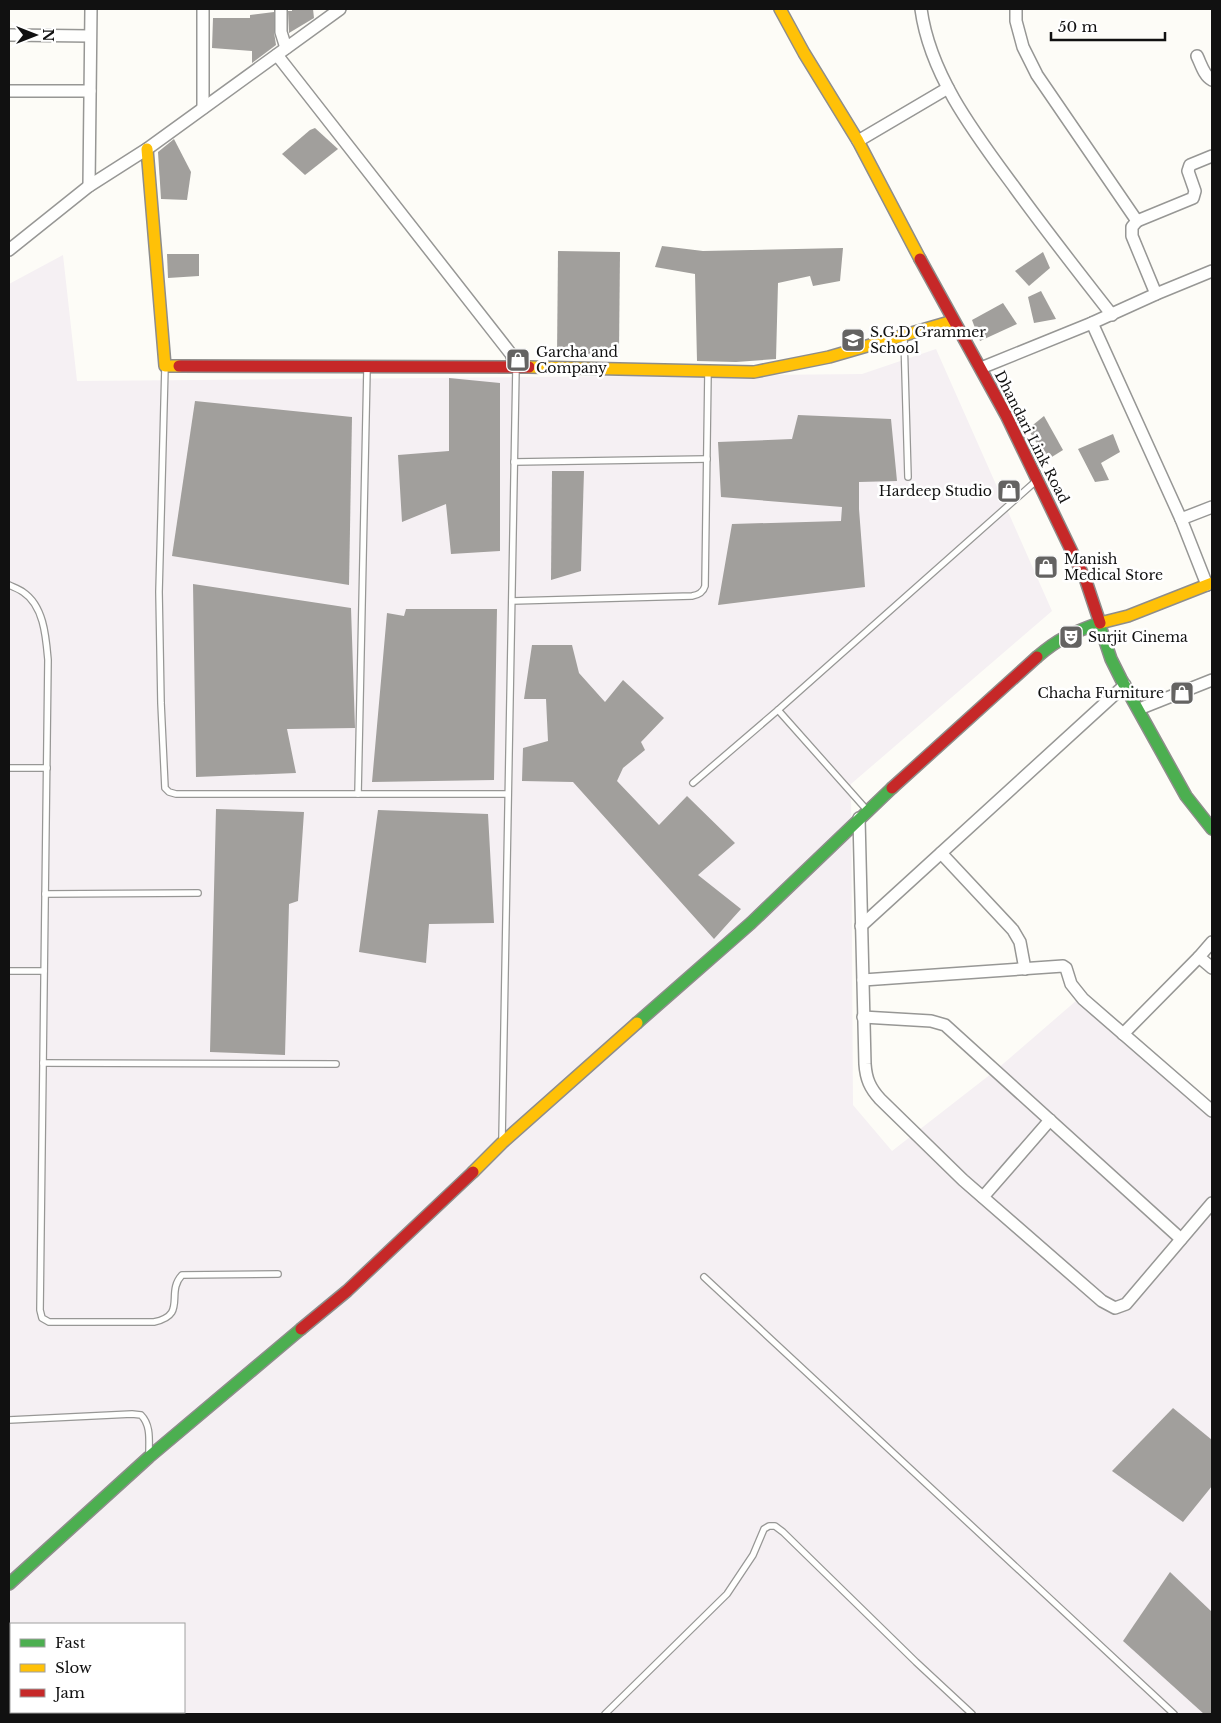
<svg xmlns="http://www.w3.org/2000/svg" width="1221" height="1723" viewBox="0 0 1221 1723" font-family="'Libre Baskerville',serif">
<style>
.industrial{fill:#f5f0f3;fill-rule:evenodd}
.building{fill:#a19f9c}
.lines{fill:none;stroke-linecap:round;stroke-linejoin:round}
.lane-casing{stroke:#979795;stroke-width:8}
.street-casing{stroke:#979795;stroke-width:14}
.fast-casing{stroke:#8e8d8b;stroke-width:14}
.slow-casing{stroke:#8e8d8b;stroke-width:14}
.jam-casing{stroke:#8e8d8b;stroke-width:14}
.lane{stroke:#fffffe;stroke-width:5.5}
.street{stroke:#fffffe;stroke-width:11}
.fast{stroke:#4caf50;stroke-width:11}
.slow{stroke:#ffc107;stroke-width:11}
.jam{stroke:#c62828;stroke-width:11}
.labels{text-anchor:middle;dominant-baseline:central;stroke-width:5;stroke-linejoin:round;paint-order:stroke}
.poi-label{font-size:14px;fill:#111;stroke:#fff;text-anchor:start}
.street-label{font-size:14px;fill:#111;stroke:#fff}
</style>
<rect width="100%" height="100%" fill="#fdfcf7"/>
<path class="industrial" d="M63,255L77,381L862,374L936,349L1052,611L851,784L853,1105L892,1151L996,1070L1077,1000L1212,1119V1714H9V284ZM11,1624H184V1712H11Z"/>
<g class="building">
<polygon points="292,9 313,9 314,18 289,33 288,11 292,11"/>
<polygon points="274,12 274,32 276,45 252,63 252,51 212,48 213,18 250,18 250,15"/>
<polygon points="315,128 338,149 305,175 282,154 310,130"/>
<polygon points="174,139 191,172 187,200 161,199 158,152"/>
<polygon points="662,246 703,251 843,248 840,281 813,286 810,276 778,283 776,359 736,362 697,361 695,274 655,267"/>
<polygon points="558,251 620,252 619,353 557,356"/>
<polygon points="1043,252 1050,268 1029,286 1015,271"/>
<polygon points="167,254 199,254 199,276 168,278"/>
<polygon points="1041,291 1056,319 1034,323 1028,297"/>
<polygon points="1003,303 1017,324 980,341 972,320"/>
<polygon points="449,378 500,383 500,551 451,554 446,504 402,522 398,455 449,451"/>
<polygon points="195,401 352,417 349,585 172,556"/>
<polygon points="798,415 891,419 897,481 859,482 859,509 865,587 718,605 732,524 841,521 842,507 721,497 718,442 792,439"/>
<polygon points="1044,416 1063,450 1047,460 1028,429"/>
<polygon points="1113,434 1120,452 1101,463 1109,480 1095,482 1078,449"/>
<polygon points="552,471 584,471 581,571 551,580"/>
<polygon points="193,584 351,608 355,728 287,729 296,773 196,777"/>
<polygon points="406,609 497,609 494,780 372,782 387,613 404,616"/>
<polygon points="532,645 572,645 579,673 605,702 623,680 664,718 641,742 645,750 623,768 617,781 659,825 687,796 735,843 698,875 741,909 714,939 573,782 522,781 523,748 548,741 546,699 524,699"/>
<polygon points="216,809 304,812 298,901 289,904 285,1055 210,1052"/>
<polygon points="378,810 488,814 494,923 429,924 426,963 359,952"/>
<polygon points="1173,1408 1212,1440 1212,1486 1183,1522 1112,1471"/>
<polygon points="1170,1572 1212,1612 1212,1714 1204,1714 1123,1641"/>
</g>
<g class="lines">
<g class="lane-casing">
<g id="lane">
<polyline points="904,337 908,477"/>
<polyline points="165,367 159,592 161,703 165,788 169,792 176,794 508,794"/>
<polyline points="514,462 707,459"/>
<path d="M9,585C13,587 19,589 23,592C44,606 46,637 48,660L40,1310L42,1318L49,1322H154C188,1315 165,1293 182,1275L278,1274"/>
<path d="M512,601L692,596C698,595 703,593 705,586L708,372"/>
<polyline points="778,710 866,809"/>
<polyline points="9,768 47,768"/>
<polyline points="693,783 778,710 1036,481"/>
<polyline points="358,794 367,369"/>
<polyline points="45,894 198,893"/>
<polyline points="9,971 44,971"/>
<polyline points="43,1063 336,1064"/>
<polyline points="502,1139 516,368"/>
<polyline points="704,1277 1174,1714"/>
<path d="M9,1420L132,1414L141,1415C151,1425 149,1440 149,1453"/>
<polyline points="605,1714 727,1594 753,1555 764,1529 769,1526 775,1526 783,1532 916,1662 972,1714"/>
</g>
</g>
<g class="street-casing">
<g id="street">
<polyline points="203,9 203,108"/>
<polyline points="281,9 281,32 286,48"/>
<path d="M921,9C930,76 976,135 1015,188C1046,231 1079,273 1112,315"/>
<polyline points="1016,9 1016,21 1023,47 1037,75 1137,221 1193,198 1195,191 1188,171 1190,165 1212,156"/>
<polyline points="9,35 90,36"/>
<polyline points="277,55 511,354 516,367"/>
<path d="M1197,56C1201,64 1204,76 1212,80"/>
<polyline points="9,91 90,91"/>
<polyline points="858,141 948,88"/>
<polyline points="89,186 91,9"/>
<polyline points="1137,221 1132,227 1132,236 1156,294"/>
<polyline points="9,250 89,186 147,149 340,9"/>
<polyline points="981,368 1092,323"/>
<polyline points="1181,519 1212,507"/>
<polyline points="1207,585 1181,519 1092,323 1156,294 1212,271"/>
<polyline points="1139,709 1212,680"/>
<path d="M859,818L865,1064C866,1079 870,1088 880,1099L963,1180L1102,1301L1115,1308L1126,1304L1212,1203"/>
<polyline points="941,853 1013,930 1020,942 1025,969"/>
<polyline points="861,926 1125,685"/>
<polyline points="1212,942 1199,957 1212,968"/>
<polyline points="863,980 1063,966 1066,968 1071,984 1083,999 1212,1111"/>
<polyline points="863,1017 931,1021 945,1025 1181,1239"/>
<polyline points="1123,1034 1199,957"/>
<polyline points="983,1197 1050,1120"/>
</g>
</g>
<g class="fast-casing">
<g id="fast">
<path d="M1037,657C1059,638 1072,633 1099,623L1111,659L1121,679L1186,796L1212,829"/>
<polyline points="637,1023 751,923 892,788"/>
<polyline points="9,1584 149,1457 301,1329"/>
</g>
</g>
<g class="slow-casing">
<g id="slow">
<polyline points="780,9 804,53 858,141 920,259"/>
<polyline points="147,149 165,366 179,366"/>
<polyline points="529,367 754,372 829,357 953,321"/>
<polyline points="1100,623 1128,616 1212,583"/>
<polyline points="473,1172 502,1143 637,1023"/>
</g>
</g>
<g class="jam-casing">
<g id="jam">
<polyline points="920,259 1006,415 1086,581 1100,623"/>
<polyline points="179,366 529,367"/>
<polyline points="892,788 1037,657"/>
<polyline points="301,1329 347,1291 473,1172"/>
</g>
</g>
<use href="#lane" class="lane"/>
<use href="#street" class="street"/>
<use href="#fast" class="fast"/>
<use href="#slow" class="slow"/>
<use href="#jam" class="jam"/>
</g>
<defs>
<g id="school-square" transform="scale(1.25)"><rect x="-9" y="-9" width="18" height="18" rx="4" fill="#646362" stroke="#fff"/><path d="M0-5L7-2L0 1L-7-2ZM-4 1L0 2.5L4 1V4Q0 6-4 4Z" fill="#fff"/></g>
<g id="shop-square" transform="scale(1.25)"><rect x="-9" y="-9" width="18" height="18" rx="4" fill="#646362" stroke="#fff"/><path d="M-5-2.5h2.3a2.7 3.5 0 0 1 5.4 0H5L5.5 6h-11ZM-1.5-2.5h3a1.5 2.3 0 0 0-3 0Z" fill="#fff"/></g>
<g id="theatre-square" transform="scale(1.25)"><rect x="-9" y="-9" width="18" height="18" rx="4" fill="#646362" stroke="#fff"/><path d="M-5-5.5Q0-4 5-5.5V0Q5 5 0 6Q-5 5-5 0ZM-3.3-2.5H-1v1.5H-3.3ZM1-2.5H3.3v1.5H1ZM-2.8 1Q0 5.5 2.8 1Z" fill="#fff"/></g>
</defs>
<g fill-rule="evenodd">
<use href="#school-square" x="853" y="340"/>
<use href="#shop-square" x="518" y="360"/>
<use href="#shop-square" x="1009" y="491"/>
<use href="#shop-square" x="1046" y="567"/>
<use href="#theatre-square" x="1071" y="637"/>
<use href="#shop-square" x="1182" y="693"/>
</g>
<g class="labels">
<g class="poi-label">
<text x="870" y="332">S.G.D Grammer<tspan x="870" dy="16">School</tspan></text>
<text x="536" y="352">Garcha and<tspan x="536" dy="16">Company</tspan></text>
<text x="992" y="491" text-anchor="end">Hardeep Studio</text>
<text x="1064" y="559">Manish<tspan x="1064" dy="16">Medical Store</tspan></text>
<text x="1088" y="637">Surjit Cinema</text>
<text x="1164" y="693" text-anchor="end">Chacha Furniture</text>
</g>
<g class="street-label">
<text transform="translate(1032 437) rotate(63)">Dhandari Link Road</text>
</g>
</g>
<rect width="1221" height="1723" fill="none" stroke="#111111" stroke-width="20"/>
<rect x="10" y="1623" width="175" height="90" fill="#ffffff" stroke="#a0a0a0"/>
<rect x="20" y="1639" width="25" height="8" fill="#4caf50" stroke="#a0a0a0"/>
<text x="55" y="1648" font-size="15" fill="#111111">Fast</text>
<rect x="20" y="1664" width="25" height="8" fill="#ffc107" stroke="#a0a0a0"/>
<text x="55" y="1673" font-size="15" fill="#111111">Slow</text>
<rect x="20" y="1689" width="25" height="8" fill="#c62828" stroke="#a0a0a0"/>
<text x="55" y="1698" font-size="15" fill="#111111">Jam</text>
<g transform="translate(35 35) rotate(90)" stroke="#ffffff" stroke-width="4" paint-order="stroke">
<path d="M0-4L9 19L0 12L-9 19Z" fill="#111111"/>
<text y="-8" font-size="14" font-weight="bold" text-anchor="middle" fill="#111111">N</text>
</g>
<path d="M1051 32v8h114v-8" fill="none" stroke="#111111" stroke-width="2.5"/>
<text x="1058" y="32" font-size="15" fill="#111111" stroke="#ffffff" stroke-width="4" paint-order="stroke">50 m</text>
</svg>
